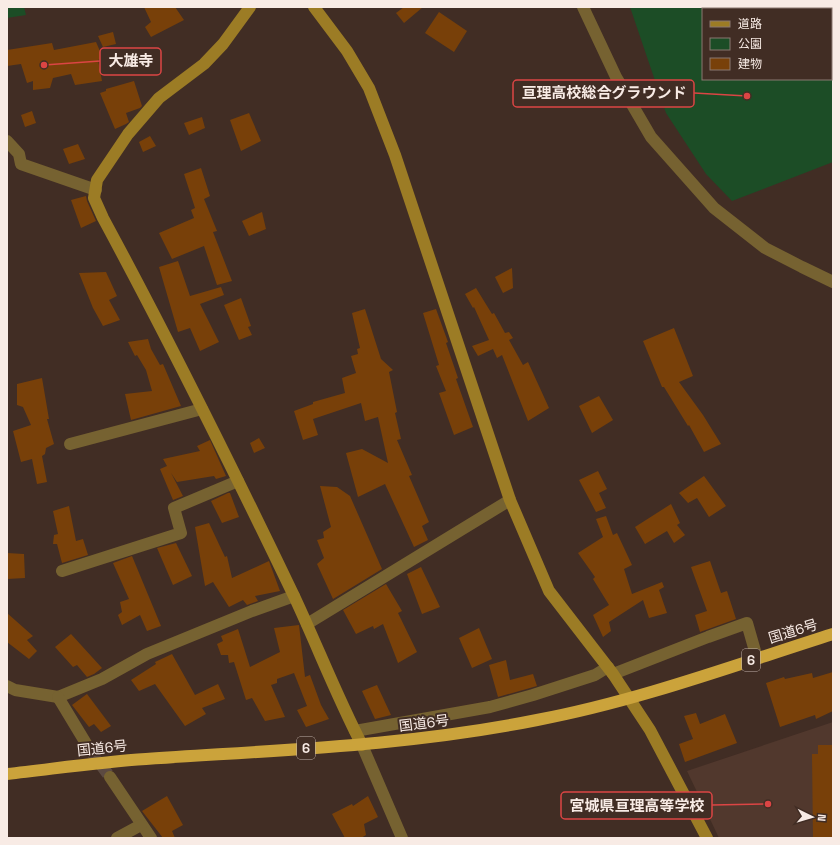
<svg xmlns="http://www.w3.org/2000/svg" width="840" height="845" viewBox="0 0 840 845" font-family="'Space Grotesk','Noto Sans JP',sans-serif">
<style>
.built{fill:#51382d}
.green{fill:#1c4d26;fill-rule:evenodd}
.building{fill:#784009}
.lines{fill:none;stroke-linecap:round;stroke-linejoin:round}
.street-tunnel{stroke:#5c4a41;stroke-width:12;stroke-dasharray:12 6;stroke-linecap:butt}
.street{stroke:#766231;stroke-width:12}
.secondary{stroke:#9c7c25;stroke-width:12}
.highway{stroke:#cba33b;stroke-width:12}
.labels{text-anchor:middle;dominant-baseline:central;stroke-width:4;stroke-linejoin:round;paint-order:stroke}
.shield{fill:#412d24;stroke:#c1b2ab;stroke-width:1}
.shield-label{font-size:13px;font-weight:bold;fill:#f8ebe5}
.street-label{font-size:14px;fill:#f8ebe5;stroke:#412d24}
.leader{fill:none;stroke:#db4544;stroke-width:1.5}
.callout-dot{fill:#db4544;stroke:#412d24;stroke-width:1.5}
.callout{fill:#412d24;stroke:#db4544;stroke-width:1.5}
.callout-label{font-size:15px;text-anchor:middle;font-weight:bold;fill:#f8ebe5}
</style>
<rect width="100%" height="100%" fill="#412d24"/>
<polygon class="built" points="833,722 833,838 719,838 687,771"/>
<g class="green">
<polygon points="7,7 24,7 26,15 7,18"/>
<path d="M630,7H833V162L732,201L706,174L666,113ZM703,9H831V79H703Z"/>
</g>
<g class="building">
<polygon points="144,7 175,7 184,20 151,37 145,27 151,22"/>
<polygon points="404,7 423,7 404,23 396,13"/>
<polygon points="439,12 467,31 454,52 425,33"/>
<polygon points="113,32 116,44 103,47 98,36"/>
<polygon points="96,42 103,58 98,60 102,81 75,85 71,74 53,78 50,88 33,90 33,81 27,83 21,64 7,66 7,50 52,43 54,50"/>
<polygon points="134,81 142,106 140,108 126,113 129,122 126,124 115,129 100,93 106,91 106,89"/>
<polygon points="32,111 36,123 25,127 21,115"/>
<polygon points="249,113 261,141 241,151 230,120"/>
<polygon points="202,117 205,128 189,135 184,123"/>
<polygon points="150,136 156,146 143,152 139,142"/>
<polygon points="78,144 85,159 69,164 63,149"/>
<polygon points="201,168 210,196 204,199 217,231 213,232 232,281 217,285 204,246 172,259 159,233 194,218 191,210 195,208 184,174"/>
<polygon points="86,196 87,201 96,221 81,228 71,200"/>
<polygon points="262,212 266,229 249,236 242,221"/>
<polygon points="178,261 190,296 221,287 224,295 200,304 219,342 200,351 190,328 178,332 159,267"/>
<polygon points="512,268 513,288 503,293 495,277"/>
<polygon points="106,272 117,296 109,300 120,320 103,326 93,308 79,273"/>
<polygon points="476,288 492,314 494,313 505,333 509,332 513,338 509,340 523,365 528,362 549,408 528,421 502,355 497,358 493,349 478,356 472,346 489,340 474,307 473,308 465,294"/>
<polygon points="241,298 251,326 248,327 252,335 239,340 224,305"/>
<polygon points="365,309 381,359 393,370 389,372 397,412 395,413 401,439 397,440 412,475 409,476 429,522 422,526 428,540 414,547 385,484 358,497 346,453 362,449 388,463 378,417 365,421 361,403 313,419 318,435 303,440 294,411 313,404 313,402 345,393 342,378 356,373 351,356 358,354 357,349 360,348 352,313"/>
<polygon points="436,309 448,342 446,343 458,378 456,379 473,427 454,435 439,393 446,391 436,366 439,365 423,313"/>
<polygon points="674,328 693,376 679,382 703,415 721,444 704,452 689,425 688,426 664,387 662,387 643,341"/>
<polygon points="148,339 151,349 160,365 163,364 181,406 131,420 125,394 152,391 146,370 137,355 135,356 128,342"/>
<polygon points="42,378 49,419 47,419 54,444 46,448 45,454 42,456 47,482 37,484 32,459 21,462 13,431 31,425 23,407 17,405 17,384"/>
<polygon points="599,396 613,420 592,433 579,406"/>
<polygon points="259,438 265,448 254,453 250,443"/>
<polygon points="210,440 226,476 216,479 214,476 177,482 171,473 183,496 173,500 160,469 167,466 163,459 200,451 197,446"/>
<polygon points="598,471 607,489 599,493 606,508 596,512 579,480"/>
<polygon points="704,476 726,506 709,517 697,498 688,503 679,493"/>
<polygon points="320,486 337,487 350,496 382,569 333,599 317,564 324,558 317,540 324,538 323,532 331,527"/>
<polygon points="228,493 230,493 239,517 222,523 211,501"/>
<polygon points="671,504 680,523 677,525 685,535 674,543 667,531 645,544 635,527"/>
<polygon points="69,506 76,541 83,539 88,555 62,563 57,544 53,544 54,535 58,534 53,511"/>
<polygon points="606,516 613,535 617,533 632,565 624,569 632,594 662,582 664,587 659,590 667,613 649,618 643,600 609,622 611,631 603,637 593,615 609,605 593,579 595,577 578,553 603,537 596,519"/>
<polygon points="209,523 225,557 227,556 232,578 269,561 280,591 255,596 258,601 247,605 243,600 229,607 213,582 205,586 195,527"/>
<polygon points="176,543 192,576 173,585 157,548"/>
<polygon points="7,553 24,554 25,578 7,579"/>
<polygon points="132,556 161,626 147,631 140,615 122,625 118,615 122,612 120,602 129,599 113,563"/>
<polygon points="710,561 721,593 727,591 736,619 700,632 695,615 707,611 691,567"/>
<polygon points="421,567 440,607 422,614 407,574"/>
<polygon points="386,584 402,611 398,613 417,652 398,663 383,624 374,629 373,626 356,634 343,610"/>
<polygon points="7,613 33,636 27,640 37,651 29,659 7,642"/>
<polygon points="299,625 305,677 310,675 321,705 329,719 306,727 297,710 307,706 294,673 277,679 277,683 271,685 285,717 265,721 252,698 246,700 234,662 229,663 228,655 221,655 217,644 223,641 221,636 238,629 250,667 280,652 274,628"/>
<polygon points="479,628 492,659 472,668 459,638"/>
<polygon points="71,634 102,668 94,674 87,677 77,665 73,667 55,647"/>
<polygon points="172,654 195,695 218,684 225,699 202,708 206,714 185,726 155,684 139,691 131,680 156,664 155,662"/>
<polygon points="506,660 510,680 533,674 537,686 498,697 489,665"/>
<polygon points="833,672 833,711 816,719 815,715 780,727 766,683 784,677 785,679 812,673 813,678"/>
<polygon points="377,685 391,715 375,719 362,691"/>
<polygon points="87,694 111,726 101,732 94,724 89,727 72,705"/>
<polygon points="696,713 700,724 725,714 737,743 685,762 679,744 693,739 684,716"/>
<polygon points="818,745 833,745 833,838 813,838 812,754 818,754"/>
<polygon points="167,796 183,825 172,831 175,838 163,838 142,811"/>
<polygon points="368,796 378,817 364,824 366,835 361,838 345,838 332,814 352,804 353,806"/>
</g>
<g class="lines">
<polyline class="street-tunnel" points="90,750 110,777"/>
<g class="street">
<polyline points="583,7 616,77 651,137 714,208 765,248 802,267 833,282"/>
<polyline points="7,141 19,154 21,164 96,190"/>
<polyline points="70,444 202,409"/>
<polyline points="62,571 181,533 174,508 238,481"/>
<polyline points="307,624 510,500"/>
<polyline points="613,674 708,637 747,623 757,658"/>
<polyline points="7,686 15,690 58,697 102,679 147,654 252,611 294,596"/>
<polyline points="58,697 90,750"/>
<polyline points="355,731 490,707 533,695 595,675 608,667"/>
<polyline points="362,745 402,838"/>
<polyline points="110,777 151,838"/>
<polyline points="117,838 141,825"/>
</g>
<g class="secondary">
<path d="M250,7L223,44L204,64L159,98L128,134L97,180L94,198L103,218C170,342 233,469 294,596C317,645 337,697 362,745"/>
<polyline points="314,7 347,51 369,88 395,155 510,500 549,591 613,674 650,730 707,838"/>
</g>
<path class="highway" d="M7,774C53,769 99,762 146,759C277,750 408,746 537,720C638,701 735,665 833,634"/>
</g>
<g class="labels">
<g class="shield">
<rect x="742" y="649" width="18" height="22" rx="3"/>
<rect x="297" y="737" width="18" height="22" rx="3"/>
</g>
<g class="shield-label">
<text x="751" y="660">6</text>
<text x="306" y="748">6</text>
</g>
<g class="street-label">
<text transform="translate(793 631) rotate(-17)">国道6号</text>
<text transform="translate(424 723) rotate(-7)">国道6号</text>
<text transform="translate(102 748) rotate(-6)">国道6号</text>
</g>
</g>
<path class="leader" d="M44 65L100 61M747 96L694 93M768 804L712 805"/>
<g class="callout-dot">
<circle cx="44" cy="65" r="4"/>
<circle cx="747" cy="96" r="4"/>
<circle cx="768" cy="804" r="4"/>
</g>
<g class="callout">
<rect x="100" y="48" width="61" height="27" rx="4"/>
<rect x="513" y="80" width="181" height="27" rx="4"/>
<rect x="561" y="792" width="151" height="27" rx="4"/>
</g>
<g class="callout-label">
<text x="131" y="66">大雄寺</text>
<text x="604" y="98">亘理高校総合グラウンド</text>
<text x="637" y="811">宮城県亘理高等学校</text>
</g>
<rect width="840" height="845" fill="none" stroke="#f8ebe5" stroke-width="16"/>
<rect x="702" y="8" width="130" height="72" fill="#412d24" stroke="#8a7971"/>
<rect x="710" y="21" width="20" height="6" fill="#9c7c25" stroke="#8a7971"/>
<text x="738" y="28" font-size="12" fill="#f8ebe5">道路</text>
<rect x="710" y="38" width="20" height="12" fill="#1c4d26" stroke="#8a7971"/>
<text x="738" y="48" font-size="12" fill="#f8ebe5">公園</text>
<rect x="710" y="58" width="20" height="12" fill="#784009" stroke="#8a7971"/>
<text x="738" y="68" font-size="12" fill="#f8ebe5">建物</text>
<g transform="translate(812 817) rotate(95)" stroke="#412d24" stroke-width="3" paint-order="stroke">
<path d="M0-3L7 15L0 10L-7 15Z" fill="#f8ebe5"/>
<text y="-6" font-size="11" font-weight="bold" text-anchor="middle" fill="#f8ebe5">N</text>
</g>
</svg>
